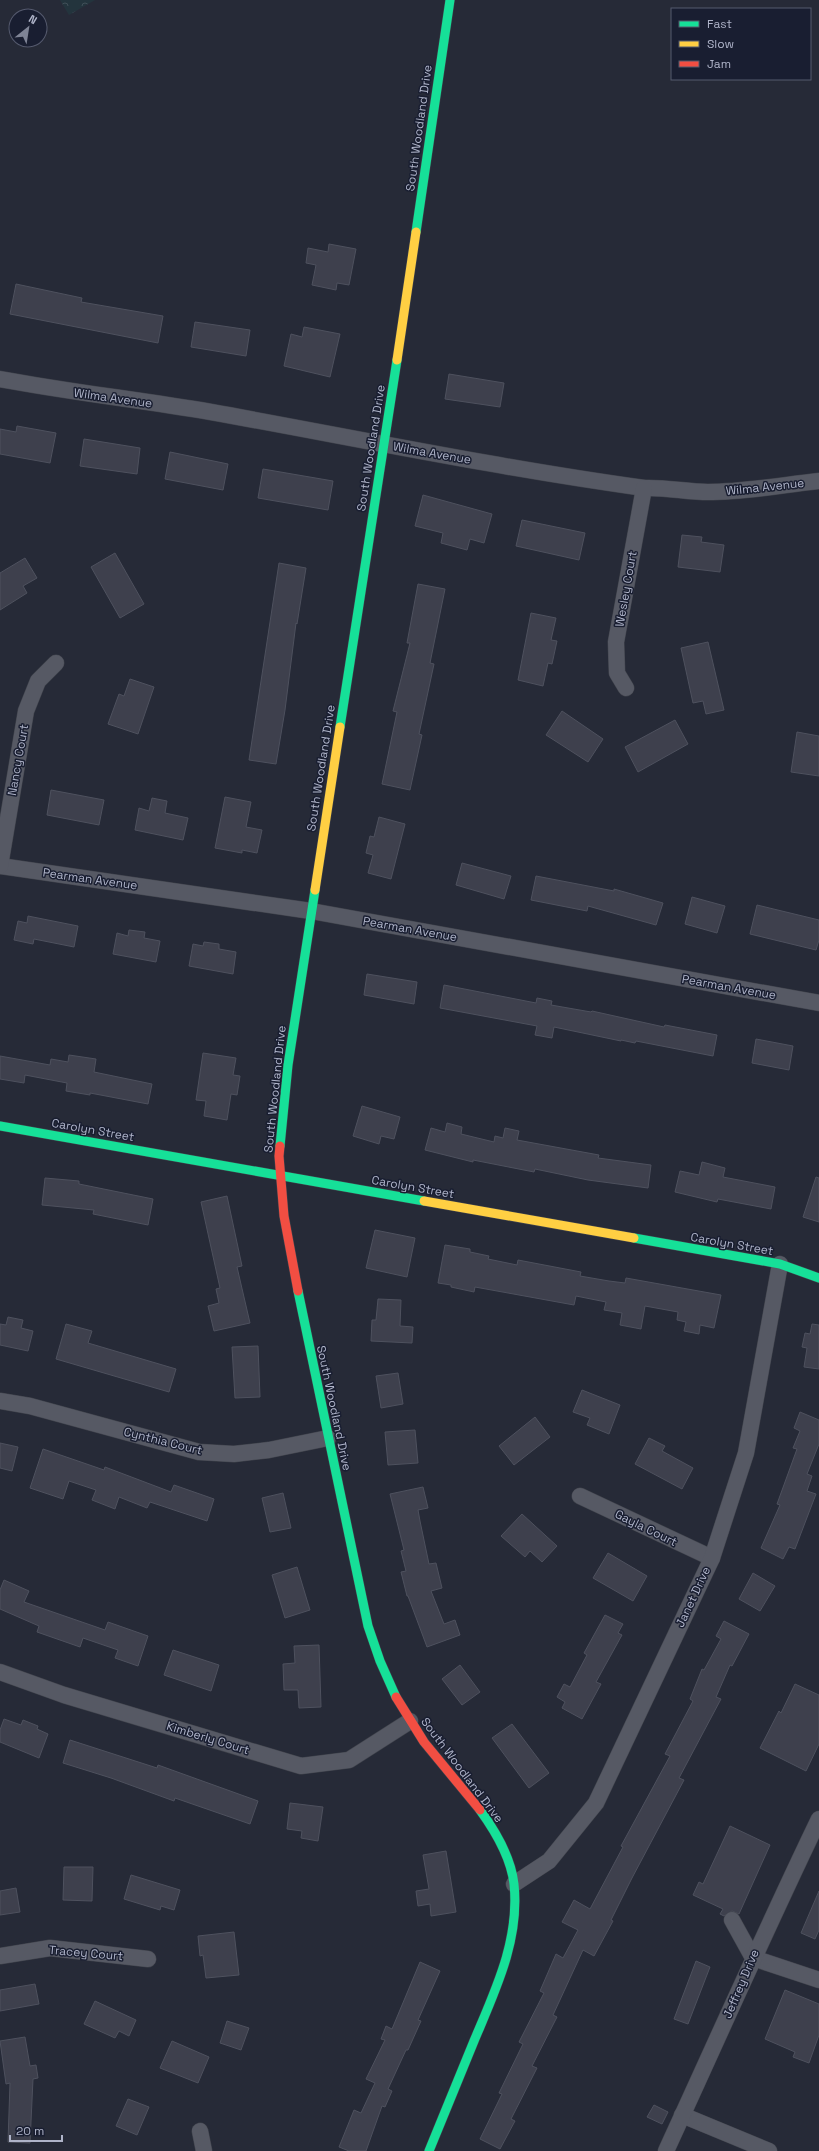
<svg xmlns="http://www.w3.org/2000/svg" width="819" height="2151" viewBox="0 0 819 2151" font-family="'Space Grotesk',sans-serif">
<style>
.park{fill:url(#park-crowns)}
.building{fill:#3e404d;stroke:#4e515e}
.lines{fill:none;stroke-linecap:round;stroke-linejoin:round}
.street-casing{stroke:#41444d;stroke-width:17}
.fast-casing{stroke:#41444d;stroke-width:10}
.slow-casing{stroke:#41444d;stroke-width:10}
.jam-casing{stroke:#41444d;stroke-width:10}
.street{stroke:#565964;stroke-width:16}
.fast{stroke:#16e098;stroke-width:9}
.slow{stroke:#ffcf43;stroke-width:9}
.jam{stroke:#f24e42;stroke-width:9}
.labels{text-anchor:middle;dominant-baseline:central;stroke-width:3;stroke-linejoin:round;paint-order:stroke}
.street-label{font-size:12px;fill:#afb4c9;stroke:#191e31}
</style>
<defs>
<pattern id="park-crowns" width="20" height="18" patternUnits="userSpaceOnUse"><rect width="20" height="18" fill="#23343d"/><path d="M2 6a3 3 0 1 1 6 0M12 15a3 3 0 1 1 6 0" fill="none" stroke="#404f58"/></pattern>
</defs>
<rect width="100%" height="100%" fill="#262a37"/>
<polygon class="park" points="60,0 95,0 69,15"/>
<g class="building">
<polygon points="329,244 356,249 349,285 337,283 336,290 312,285 316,265 306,263 308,248 328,252"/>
<polygon points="16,284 82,298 81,302 163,316 158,343 10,314"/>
<polygon points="195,322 250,330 246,356 191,347"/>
<polygon points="304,327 340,334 330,377 284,366 291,334 302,337"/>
<polygon points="449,374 504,383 500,407 445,399"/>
<polygon points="17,426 56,433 50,463 0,454 0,429 16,432"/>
<polygon points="84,439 140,448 137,474 80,466"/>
<polygon points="170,452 228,464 223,490 165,479"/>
<polygon points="263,469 333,481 328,510 258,498"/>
<polygon points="423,495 492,514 484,543 470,539 467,550 441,543 443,533 415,526"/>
<polygon points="522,520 585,533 579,560 516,546"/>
<polygon points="682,535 702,537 701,542 724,545 720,572 678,567"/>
<polygon points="115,553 144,604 120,618 91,567"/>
<polygon points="25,558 37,578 23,586 27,593 0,610 0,573"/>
<polygon points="279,563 306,568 297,624 296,623 285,710 276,764 249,760"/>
<polygon points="418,584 445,589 430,663 434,664 419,734 422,735 410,790 382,784 397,712 393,711 410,643 407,643"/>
<polygon points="531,613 556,618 551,640 557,641 552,664 548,663 543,686 518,680"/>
<polygon points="708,642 724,710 706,714 703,701 693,703 681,648"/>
<polygon points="130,679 154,687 138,734 108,724 119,694 124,696"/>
<polygon points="562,711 603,739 588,762 546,735"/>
<polygon points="675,720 688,744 638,772 625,747"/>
<polygon points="797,732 819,736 819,776 791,772"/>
<polygon points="51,790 104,800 99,825 47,815"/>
<polygon points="225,797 251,802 246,827 262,830 257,853 242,850 242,853 215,848"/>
<polygon points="152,798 167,801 165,813 188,818 183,840 135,830 139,808 149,811"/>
<polygon points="379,817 405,824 391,879 368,873 373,855 366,853 370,836 374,837"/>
<polygon points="462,863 511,876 504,899 456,885"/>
<polygon points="536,876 614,891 614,889 663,903 656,925 588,906 587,911 531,900"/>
<polygon points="692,897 725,906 717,933 685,924"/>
<polygon points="757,905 819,920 819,940 816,950 750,934"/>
<polygon points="28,916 78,926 74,947 34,939 33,944 14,940 18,921 27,923"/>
<polygon points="129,930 145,932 144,938 160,941 156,962 113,954 117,933 128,936"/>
<polygon points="204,942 219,944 219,949 236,952 233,974 189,966 193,944 203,946"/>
<polygon points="367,974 417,982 414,1004 364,995"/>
<polygon points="444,985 536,1003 537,998 552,1001 551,1005 591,1012 592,1011 664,1027 665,1025 717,1035 713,1056 636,1041 635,1043 621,1040 621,1041 554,1027 552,1038 535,1035 537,1026 440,1008"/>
<polygon points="756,1039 793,1046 789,1070 752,1063"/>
<polygon points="203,1053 236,1058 233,1075 240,1076 237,1095 231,1094 227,1120 204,1116 206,1101 196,1100"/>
<polygon points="69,1055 96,1059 94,1072 152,1084 148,1104 90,1093 90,1095 66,1091 67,1083 25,1075 24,1083 0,1079 0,1056 50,1065 51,1059 68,1062"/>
<polygon points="362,1106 400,1117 394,1139 381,1136 379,1144 353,1136"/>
<polygon points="447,1123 462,1127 461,1134 494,1142 495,1136 503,1138 505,1128 519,1131 517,1140 599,1155 598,1158 651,1165 648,1188 588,1180 535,1169 534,1172 473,1160 473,1162 425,1150 431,1128 445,1132"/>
<polygon points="702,1162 725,1168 723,1177 775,1187 771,1209 718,1199 717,1202 675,1192 680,1171 699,1175"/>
<polygon points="816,1177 819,1178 819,1222 803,1217"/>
<polygon points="45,1178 79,1181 79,1184 153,1199 148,1225 93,1214 94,1210 42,1205"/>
<polygon points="227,1196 242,1266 237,1267 250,1323 214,1331 208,1306 219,1303 216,1289 220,1288 201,1202"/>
<polygon points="375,1230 415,1238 407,1277 366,1268"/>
<polygon points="445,1245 470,1249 470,1252 489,1256 488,1259 517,1265 518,1260 581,1272 580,1276 609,1281 625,1283 626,1278 721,1295 714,1328 700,1325 699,1334 684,1331 686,1322 677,1320 678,1312 645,1306 641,1329 620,1325 622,1313 604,1310 606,1302 576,1296 574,1305 475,1287 474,1292 451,1287 451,1285 438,1283"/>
<polygon points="378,1299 401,1300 400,1326 413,1327 412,1343 371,1341 372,1320 376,1320"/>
<polygon points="8,1317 23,1320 21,1328 33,1331 28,1351 0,1345 0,1324 6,1325"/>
<polygon points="66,1324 92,1331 88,1343 176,1369 169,1392 56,1359"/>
<polygon points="812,1324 819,1325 819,1369 804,1367 807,1348 802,1347 805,1333 810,1334"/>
<polygon points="258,1346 260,1397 235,1398 232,1347"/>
<polygon points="398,1373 403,1404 381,1408 376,1376"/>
<polygon points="582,1390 620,1405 609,1434 587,1425 590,1418 573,1412"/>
<polygon points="800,1412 819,1420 819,1444 807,1474 812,1476 807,1491 816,1494 795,1549 789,1547 783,1559 761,1548 780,1505 777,1504 797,1449 793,1448 800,1431 794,1428"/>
<polygon points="535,1417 550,1437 514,1465 499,1446"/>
<polygon points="415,1430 418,1463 388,1465 385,1432"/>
<polygon points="649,1438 665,1446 662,1451 693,1468 682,1489 635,1464"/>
<polygon points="0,1443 18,1447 12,1471 0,1468"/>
<polygon points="43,1449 104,1470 105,1467 171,1492 174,1485 214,1499 207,1521 150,1502 147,1508 119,1497 115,1509 92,1500 96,1490 69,1481 63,1499 30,1488"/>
<polygon points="423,1487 428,1508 418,1510 420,1521 429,1564 436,1563 442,1588 431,1591 444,1624 455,1620 460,1635 427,1647 408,1596 407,1596 401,1572 406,1571 401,1551 404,1550 390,1494"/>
<polygon points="283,1493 291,1528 270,1532 262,1498"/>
<polygon points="522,1514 557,1546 542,1562 530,1551 525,1557 501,1536"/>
<polygon points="608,1553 647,1576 633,1601 593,1578"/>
<polygon points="297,1567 310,1610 285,1618 272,1575"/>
<polygon points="753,1573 775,1586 760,1611 739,1599"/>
<polygon points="4,1580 29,1591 24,1602 105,1630 108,1622 148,1636 138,1666 115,1658 118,1650 83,1638 80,1647 37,1632 39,1626 0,1609 0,1590"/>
<polygon points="605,1615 623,1624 618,1633 622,1635 596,1682 601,1684 582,1719 562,1708 565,1702 557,1697 564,1684 570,1687 587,1655 584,1653"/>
<polygon points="724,1621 749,1634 732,1666 730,1665 716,1697 721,1699 679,1778 684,1780 632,1878 611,1920 613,1921 594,1956 583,1950 553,2015 557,2017 532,2066 537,2068 511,2119 515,2121 500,2149 480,2139 502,2094 499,2093 523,2044 519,2042 544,1993 540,1991 556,1954 563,1958 578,1930 562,1922 574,1900 590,1909 623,1847 621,1846 670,1756 665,1754 693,1701 690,1699 702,1669 704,1670 721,1639 716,1636"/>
<polygon points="319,1645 321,1707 299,1708 298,1690 284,1690 283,1664 295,1663 294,1646"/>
<polygon points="173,1650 219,1665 211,1691 164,1675"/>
<polygon points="460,1665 480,1692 462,1705 442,1679"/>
<polygon points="795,1684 819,1695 819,1744 806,1771 760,1748 779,1711 781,1713"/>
<polygon points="4,1719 21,1725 23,1720 38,1726 37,1729 48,1734 39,1758 0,1742 0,1730"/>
<polygon points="512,1724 549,1773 529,1788 492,1738"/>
<polygon points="70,1740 157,1768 158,1765 258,1801 250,1824 175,1798 174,1801 111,1778 63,1763"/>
<polygon points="290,1803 323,1807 318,1841 301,1838 302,1831 287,1829"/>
<polygon points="730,1826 770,1845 739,1914 732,1911 724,1916 720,1914 723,1909 693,1895 699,1882 703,1884"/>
<polygon points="446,1851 456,1912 431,1916 430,1904 418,1906 416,1891 429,1889 423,1855"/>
<polygon points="64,1867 93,1867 92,1901 63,1900"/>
<polygon points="131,1875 180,1890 174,1910 161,1906 160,1910 124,1899"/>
<polygon points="16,1888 20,1912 0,1915 0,1891"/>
<polygon points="819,1891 819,1930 815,1939 801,1933"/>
<polygon points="234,1932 239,1975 206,1978 203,1955 200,1956 198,1936"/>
<polygon points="696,1961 710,1967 688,2024 674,2019"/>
<polygon points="420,1962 440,1971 418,2020 421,2021 408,2050 406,2050 388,2089 392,2091 385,2107 382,2106 366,2151 349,2151 339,2147 354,2110 361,2113 375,2083 366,2079 385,2040 381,2039 386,2026 392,2029"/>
<polygon points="35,1984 39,2004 0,2011 0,1990"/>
<polygon points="785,1990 819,2004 819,2035 809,2063 793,2057 795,2052 765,2039"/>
<polygon points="95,2001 136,2020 129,2036 119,2031 115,2038 84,2024"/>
<polygon points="227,2021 249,2028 241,2050 220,2043"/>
<polygon points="25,2037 30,2066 36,2065 38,2078 33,2079 30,2143 8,2142 10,2083 6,2084 0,2041"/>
<polygon points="172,2041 209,2057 198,2083 160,2068"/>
<polygon points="128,2099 149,2107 137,2135 116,2126"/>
<polygon points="654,2105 668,2112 662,2124 647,2117"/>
</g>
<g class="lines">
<g class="street-casing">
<g id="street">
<path d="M0,379C70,392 141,400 211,412C355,438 499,468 644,488C666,487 687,492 708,492C746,492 782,485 819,481"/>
<polyline points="626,688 617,673 616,642 644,488"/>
<polyline points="0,866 311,911 819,1003"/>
<polyline points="0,866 26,711 38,681 56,663"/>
<polyline points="0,1401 30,1406 199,1452 234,1454 269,1450 328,1438"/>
<polyline points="580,1496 712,1558"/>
<polyline points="0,1672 64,1695 301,1766 349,1760 410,1721"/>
<polyline points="514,1884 549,1861 596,1803 712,1558 746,1453 780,1264"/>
<polyline points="732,1920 753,1958 819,1980"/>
<polyline points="0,1956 50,1948 148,1959"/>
<polyline points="682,2115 769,2151"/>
<polyline points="200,2131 204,2151"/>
<path d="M666,2151C717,2040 766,1929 819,1819"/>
</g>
</g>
<g class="fast-casing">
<g id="fast">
<polyline points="416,232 450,0"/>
<polyline points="340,727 397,360"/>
<polyline points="0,1126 424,1201"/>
<polyline points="280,1146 288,1065 315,890"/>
<polyline points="634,1238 780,1264 819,1278"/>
<polyline points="298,1291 368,1626 380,1661 396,1697"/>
<path d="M429,2151C444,2114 459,2078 474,2041C495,1991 520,1940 514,1884C511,1857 496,1832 480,1810"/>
</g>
</g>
<g class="slow-casing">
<g id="slow">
<polyline points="397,360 416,232"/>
<polyline points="315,890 340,727"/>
<polyline points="424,1201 634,1238"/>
</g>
</g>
<g class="jam-casing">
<g id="jam">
<polyline points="280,1146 279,1156 284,1216 298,1291"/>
<polyline points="396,1697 424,1742 480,1810"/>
</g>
</g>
<use href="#street" class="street"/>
<use href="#fast" class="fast"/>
<use href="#slow" class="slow"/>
<use href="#jam" class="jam"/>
</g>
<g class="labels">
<g class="street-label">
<text transform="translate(419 128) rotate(-82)">South Woodland Drive</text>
<text transform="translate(113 398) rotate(8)">Wilma Avenue</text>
<text transform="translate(371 448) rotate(-81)">South Woodland Drive</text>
<text transform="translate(432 453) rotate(10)">Wilma Avenue</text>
<text transform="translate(765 487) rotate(-6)">Wilma Avenue</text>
<text transform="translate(626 589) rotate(-80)">Wesley Court</text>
<text transform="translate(18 760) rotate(-80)">Nancy Court</text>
<text transform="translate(321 768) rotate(-81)">South Woodland Drive</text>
<text transform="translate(90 879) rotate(8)">Pearman Avenue</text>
<text transform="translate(410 929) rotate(10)">Pearman Avenue</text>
<text transform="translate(729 987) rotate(10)">Pearman Avenue</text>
<text transform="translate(275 1089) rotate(-84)">South Woodland Drive</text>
<text transform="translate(93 1130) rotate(10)">Carolyn Street</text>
<text transform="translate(413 1187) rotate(10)">Carolyn Street</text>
<text transform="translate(732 1244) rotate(10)">Carolyn Street</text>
<text transform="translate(334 1408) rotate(78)">South Woodland Drive</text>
<text transform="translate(163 1441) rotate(14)">Cynthia Court</text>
<text transform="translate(646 1528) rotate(26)">Gayla Court</text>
<text transform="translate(693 1597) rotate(-65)">Janet Drive</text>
<text transform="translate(208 1738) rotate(17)">Kimberly Court</text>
<text transform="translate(462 1770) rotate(53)">South Woodland Drive</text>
<text transform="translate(86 1953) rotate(5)">Tracey Court</text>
<text transform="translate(741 1984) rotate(-67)">Jeffrey Drive</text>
</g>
</g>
<rect x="671" y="8" width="140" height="72" fill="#191e31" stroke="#555a6e"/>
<rect x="679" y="21" width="20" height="6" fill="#16e098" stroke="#555a6e"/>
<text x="707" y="28" font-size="12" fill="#afb4c9">Fast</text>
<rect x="679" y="41" width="20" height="6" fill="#ffcf43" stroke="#555a6e"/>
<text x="707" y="48" font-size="12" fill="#afb4c9">Slow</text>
<rect x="679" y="61" width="20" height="6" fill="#f24e42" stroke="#555a6e"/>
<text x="707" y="68" font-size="12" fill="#afb4c9">Jam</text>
<g transform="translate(28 28) rotate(30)"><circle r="19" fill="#191e31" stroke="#555a6e"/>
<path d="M0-3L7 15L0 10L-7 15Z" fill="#7f8496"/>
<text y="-6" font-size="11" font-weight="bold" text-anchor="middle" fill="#afb4c9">N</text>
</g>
<path d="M10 2135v6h52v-6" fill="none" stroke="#afb4c9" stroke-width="2"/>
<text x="16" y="2135" font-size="12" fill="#afb4c9" stroke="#191e31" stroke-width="3" paint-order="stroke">20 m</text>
</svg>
